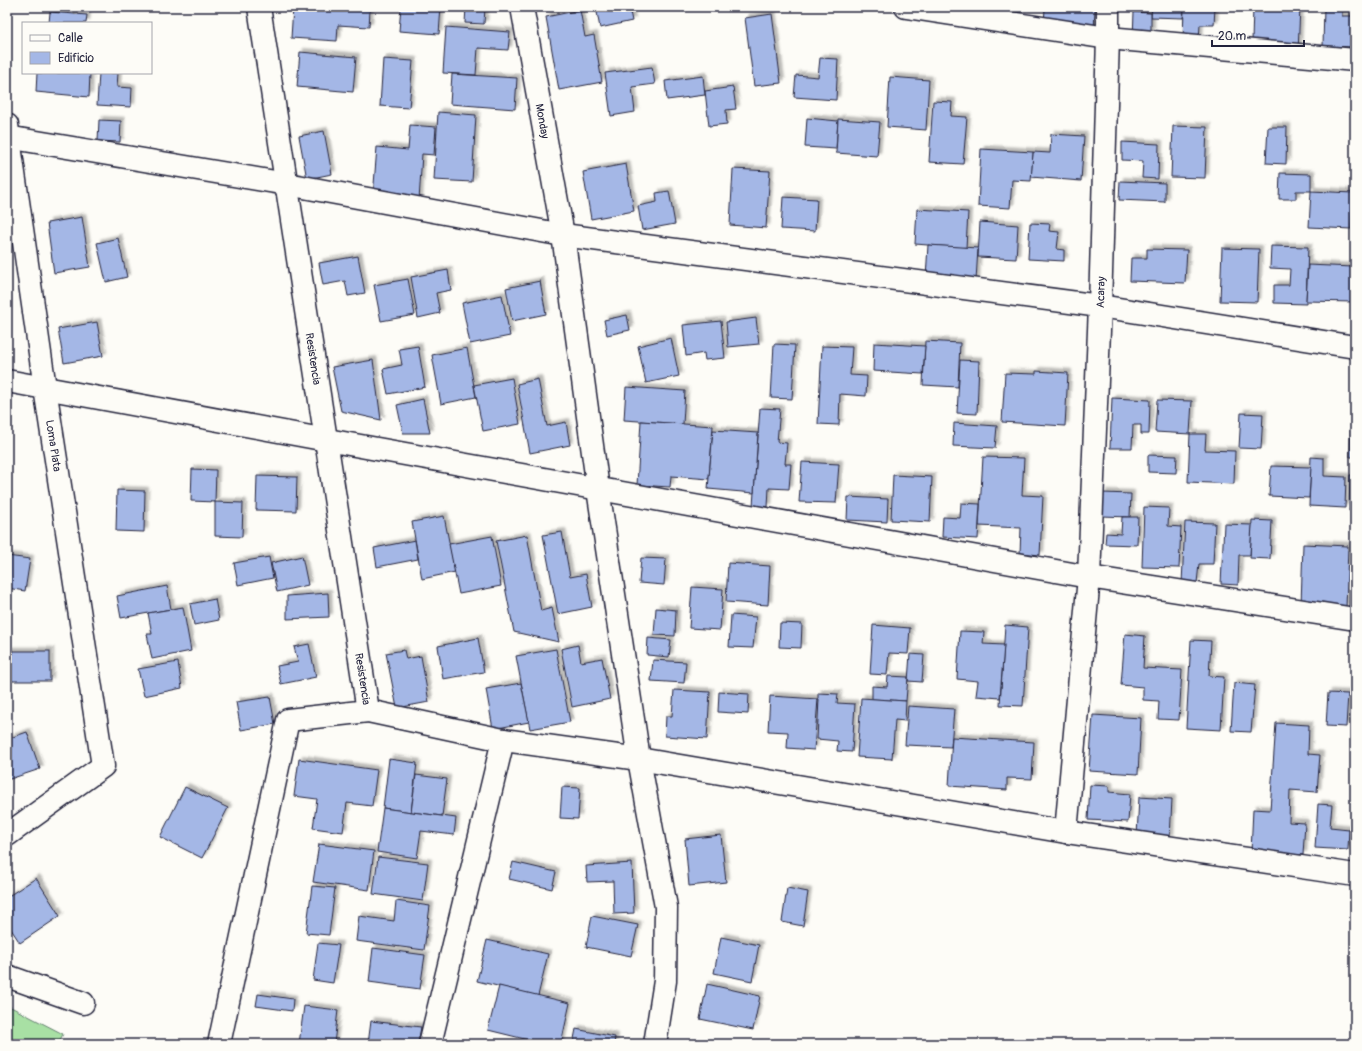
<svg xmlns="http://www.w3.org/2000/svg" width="1362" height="1051" viewBox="0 0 1362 1051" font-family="Pangolin,sans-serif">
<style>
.green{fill:#a8e0a4;stroke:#658170}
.building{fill:#a4b7e6;stroke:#22223b;filter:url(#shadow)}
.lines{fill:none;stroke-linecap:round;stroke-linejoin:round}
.minor-casing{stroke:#22223b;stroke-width:25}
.minor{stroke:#fdfcf7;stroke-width:22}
.labels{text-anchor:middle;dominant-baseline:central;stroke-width:3.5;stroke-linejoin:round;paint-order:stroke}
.street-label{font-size:11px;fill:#22223b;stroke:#fdfcf7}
</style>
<defs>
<filter id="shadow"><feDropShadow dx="3.5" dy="-3.5" stdDeviation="1" flood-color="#0004"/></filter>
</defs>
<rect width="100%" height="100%" fill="#fdfcf7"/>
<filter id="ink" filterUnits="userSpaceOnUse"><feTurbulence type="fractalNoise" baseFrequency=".025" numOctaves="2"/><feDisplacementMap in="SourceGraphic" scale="8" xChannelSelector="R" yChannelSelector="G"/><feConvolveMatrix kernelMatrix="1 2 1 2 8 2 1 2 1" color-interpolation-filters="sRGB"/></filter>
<g filter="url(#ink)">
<polygon class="green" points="7,1005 63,1034 58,1044 7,1044"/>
<g class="building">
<polygon points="30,7 79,7 79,8 30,9"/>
<polygon points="293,7 328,7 370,10 369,27 338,25 337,41 291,38"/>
<polygon points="328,7 355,7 355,9"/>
<polygon points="401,7 441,7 439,34 399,31"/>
<polygon points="466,7 485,7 484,24 465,23"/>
<polygon points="596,7 629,7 632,21 600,28"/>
<polygon points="1045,7 1095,7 1094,33 1044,27"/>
<polygon points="1152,7 1184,7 1183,18 1151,17"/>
<polygon points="1184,7 1215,7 1214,25 1200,25 1199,40 1183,39"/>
<polygon points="1253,7 1300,7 1298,52 1269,51 1269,41 1252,41"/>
<polygon points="1324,7 1342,7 1342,16 1355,16 1355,47 1323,46"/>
<polygon points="580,10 585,37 594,35 602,82 559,90 546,17"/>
<polygon points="50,12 87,15 86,23 49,23"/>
<polygon points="1134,12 1151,13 1151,39 1133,38"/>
<polygon points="772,14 781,83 754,86 745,18"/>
<polygon points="446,27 510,32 508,50 478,48 476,75 443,73"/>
<polygon points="300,52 356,57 353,92 297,87"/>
<polygon points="820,58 838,59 836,100 794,97 796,75 818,77"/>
<polygon points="383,59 413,61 409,108 380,106"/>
<polygon points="652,67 655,84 632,87 635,112 611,116 605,73"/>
<polygon points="37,73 90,73 89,97 36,92"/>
<polygon points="99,73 118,73 117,87 132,88 131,107 97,105"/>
<polygon points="452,74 517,78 515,109 450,104"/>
<polygon points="703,76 705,95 667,100 665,81"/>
<polygon points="890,77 929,80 926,130 887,127"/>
<polygon points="733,87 736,109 726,110 727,124 709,126 705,91"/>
<polygon points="933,101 952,102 951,116 967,117 963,164 929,162"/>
<polygon points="438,112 476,115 472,182 434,180"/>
<polygon points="807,118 838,121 836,149 805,147"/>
<polygon points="838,119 880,122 877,156 836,153"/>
<polygon points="99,120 121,121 120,142 98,141"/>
<polygon points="410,125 436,127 434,155 422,154 419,201 373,197 377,147 408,150"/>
<polygon points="1173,126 1207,127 1205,178 1171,177"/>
<polygon points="1268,127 1287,127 1286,164 1266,163"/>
<polygon points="324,131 332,174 307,179 299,136"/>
<polygon points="1051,134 1084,136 1081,181 1031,177 1033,152 1050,153"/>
<polygon points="1122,142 1159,144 1158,179 1142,178 1143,161 1122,160"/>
<polygon points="981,149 1033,152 1031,181 1012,180 1010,208 978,206"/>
<polygon points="626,164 634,211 591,219 583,172"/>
<polygon points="733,169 770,171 766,228 730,225"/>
<polygon points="1280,173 1311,174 1311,191 1296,191 1296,199 1279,199"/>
<polygon points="1120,181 1165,183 1165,202 1119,200"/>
<polygon points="669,191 675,224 642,230 638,206 657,202 656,193"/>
<polygon points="1311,191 1353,193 1351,229 1309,227"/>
<polygon points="783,197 817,199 815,231 781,229"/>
<polygon points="917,209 968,212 966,248 915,244"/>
<polygon points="82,217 90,267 54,273 47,223"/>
<polygon points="980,222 1018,225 1016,259 978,257"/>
<polygon points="1030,223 1050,224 1049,231 1059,232 1057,249 1064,250 1064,261 1028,259"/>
<polygon points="118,238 127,277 106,282 97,243"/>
<polygon points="928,245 978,248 976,281 926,278"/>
<polygon points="1271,246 1308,247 1306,304 1274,303 1274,285 1289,285 1290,269 1270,268"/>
<polygon points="1222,248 1259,249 1257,302 1220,301"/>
<polygon points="1147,249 1187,250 1185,283 1130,281 1131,258 1147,258"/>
<polygon points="358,256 365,293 348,296 345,281 323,285 319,263"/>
<polygon points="1308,265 1353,267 1353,294 1355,294 1354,302 1306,301"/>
<polygon points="448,270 451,290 436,293 440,313 418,318 411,277"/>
<polygon points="408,279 415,315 381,321 374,285"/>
<polygon points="540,281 546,314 512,321 506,288"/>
<polygon points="502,295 510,336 470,344 462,303"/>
<polygon points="627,315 630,330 607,335 604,320"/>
<polygon points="756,318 759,344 728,347 726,322"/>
<polygon points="721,321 725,358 705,360 704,353 686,356 683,325"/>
<polygon points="97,322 103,356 64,363 58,329"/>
<polygon points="671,338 679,376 646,383 638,346"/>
<polygon points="925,341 960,343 958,387 923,385"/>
<polygon points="874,343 925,346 923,374 873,371"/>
<polygon points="774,344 795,345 792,399 771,398"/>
<polygon points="418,346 425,387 388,394 383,369 402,365 399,349"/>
<polygon points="822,346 852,347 850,375 867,376 866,396 840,394 839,425 818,424"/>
<polygon points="467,348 476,397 441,404 432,355"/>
<polygon points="373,360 381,420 341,411 332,367"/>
<polygon points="960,360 979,361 977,414 957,413"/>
<polygon points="1036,371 1068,373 1065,426 1002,422 1005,373 1036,374"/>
<polygon points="512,378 520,424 483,431 474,385"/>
<polygon points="538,379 547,426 566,422 570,445 530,453 517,384"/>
<polygon points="626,387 685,391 683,424 624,420"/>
<polygon points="1112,398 1150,400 1149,434 1141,434 1141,425 1133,425 1132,448 1110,448"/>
<polygon points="423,399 430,433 403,433 397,405"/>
<polygon points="1157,400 1192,401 1190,434 1155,432"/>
<polygon points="760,408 780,409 777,442 787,443 785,464 791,464 789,489 769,488 768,507 753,506"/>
<polygon points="1241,413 1263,414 1261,449 1239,448"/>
<polygon points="641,421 713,426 709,479 671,476 670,487 637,485"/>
<polygon points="1351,421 1355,421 1355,457 1350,457"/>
<polygon points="954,423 997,426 995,448 953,446"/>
<polygon points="713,430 758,433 754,493 708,489"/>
<polygon points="1190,434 1206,434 1205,450 1235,451 1234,484 1188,482"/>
<polygon points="1148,455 1177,456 1176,473 1148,472"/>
<polygon points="983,457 1024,458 1022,495 1043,496 1040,555 1020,553 1021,528 979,526"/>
<polygon points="1311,457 1324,458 1324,476 1346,477 1345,508 1309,506"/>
<polygon points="802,462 839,464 836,503 799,502"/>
<polygon points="1271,466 1311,467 1309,498 1269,496"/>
<polygon points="192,469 216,470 215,502 191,501"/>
<polygon points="893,475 932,477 930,522 891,520"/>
<polygon points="1350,475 1355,475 1355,511 1349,511"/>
<polygon points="257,476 297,477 296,511 256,510"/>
<polygon points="117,490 145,491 144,532 116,531"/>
<polygon points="1103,493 1131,494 1130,517 1102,516"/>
<polygon points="848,497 888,499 887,522 847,520"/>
<polygon points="215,502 243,503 242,537 215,536"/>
<polygon points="961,503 980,504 978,539 942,537 943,517 960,518"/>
<polygon points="1144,507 1169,508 1168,526 1181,527 1179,568 1142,567"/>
<polygon points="444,516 455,572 422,579 412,522"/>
<polygon points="1122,517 1138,517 1137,545 1105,544 1106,533 1121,534"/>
<polygon points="1252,520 1272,521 1270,559 1250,558"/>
<polygon points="1185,522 1215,523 1213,564 1199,564 1197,583 1182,583"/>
<polygon points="1224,524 1252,525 1250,555 1239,555 1238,585 1221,584"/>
<polygon points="562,532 570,577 586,574 592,607 558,614 543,535"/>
<polygon points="527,535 541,611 552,608 559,642 514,632 496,541"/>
<polygon points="492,536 501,586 459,594 449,544"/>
<polygon points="415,540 418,559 377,567 374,548"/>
<polygon points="1303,544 1348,546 1346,608 1301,605"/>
<polygon points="7,556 30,559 25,591 7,588"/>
<polygon points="302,556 308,585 277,592 271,563"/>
<polygon points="269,557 273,578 238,585 234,563"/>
<polygon points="641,558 666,559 664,585 639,583"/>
<polygon points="728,563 770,566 768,605 726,602"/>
<polygon points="1350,574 1355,574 1355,612 1349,612"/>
<polygon points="167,586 171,609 121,618 117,596"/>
<polygon points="692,587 723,589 720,630 689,628"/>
<polygon points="328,593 329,617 287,619 287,596"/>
<polygon points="215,599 219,620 194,625 190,604"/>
<polygon points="183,607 191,651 152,659 147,634 152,634 148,613"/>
<polygon points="656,608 676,610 675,636 654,635"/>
<polygon points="731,615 756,617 753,648 729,647"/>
<polygon points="780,623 802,624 801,648 779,647"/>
<polygon points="873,625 910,628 908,654 889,653 887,675 870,674"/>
<polygon points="1005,625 1028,627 1023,706 1000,705"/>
<polygon points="960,631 984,632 983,644 1004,645 1000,698 976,696 978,681 957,679"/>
<polygon points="1125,634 1145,636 1143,668 1182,670 1179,720 1158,719 1159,701 1143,700 1143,687 1121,685"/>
<polygon points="478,638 484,672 443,679 438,646"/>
<polygon points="648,638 671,640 669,657 647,655"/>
<polygon points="1191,640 1211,641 1209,676 1224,677 1221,730 1186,728"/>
<polygon points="309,644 316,677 281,684 277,666 298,662 294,647"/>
<polygon points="578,645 581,662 602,658 610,699 572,707 561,649"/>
<polygon points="556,649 570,722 530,729 516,656"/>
<polygon points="404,650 406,659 421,656 429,702 397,708 386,653"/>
<rect x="7" y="651" width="43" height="30"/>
<polygon points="910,654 924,655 922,682 908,681"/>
<polygon points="653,660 686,662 684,683 651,681"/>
<polygon points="178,662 182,688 144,696 138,669"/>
<polygon points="888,676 908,677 906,701 872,699 872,686 887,687"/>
<polygon points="521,683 529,722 493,729 486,689"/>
<polygon points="1234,683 1255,685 1251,732 1231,731"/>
<polygon points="674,690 710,692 707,739 665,736 666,716 672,716"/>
<polygon points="719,692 749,694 748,714 718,712"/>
<polygon points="818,693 838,694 837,703 855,704 852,752 837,751 838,741 817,739 819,699 818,699"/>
<polygon points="1328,693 1348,694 1346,727 1326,726"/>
<polygon points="770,696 818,699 814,750 787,748 788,732 768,731"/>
<polygon points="270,697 275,724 241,730 236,702"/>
<polygon points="861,698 906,701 905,721 895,720 892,759 857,757"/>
<polygon points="908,706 954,709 951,747 905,745"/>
<polygon points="1093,715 1141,718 1138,774 1089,771"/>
<polygon points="1276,723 1309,725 1308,754 1320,755 1317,792 1290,790 1289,822 1305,823 1303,855 1251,852 1253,809 1270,810"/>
<polygon points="27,732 40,769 7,780 7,739"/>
<polygon points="952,737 1034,742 1032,779 1007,778 1007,790 949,786"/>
<polygon points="299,759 377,770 372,806 347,803 343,832 313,828 317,799 294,796"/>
<polygon points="389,759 417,763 411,812 383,808"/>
<polygon points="416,775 447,779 442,816 411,812"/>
<polygon points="1090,785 1109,786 1109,792 1130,794 1128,822 1088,820"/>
<polygon points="185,787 228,808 202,858 160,837"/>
<polygon points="562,787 580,788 578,819 560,818"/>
<polygon points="1139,797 1172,799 1170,838 1137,836"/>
<polygon points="1318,804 1332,805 1330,827 1349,829 1348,850 1315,848"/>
<polygon points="383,808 456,818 454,835 421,831 417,858 377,852"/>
<polygon points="721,835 726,882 689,886 685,839"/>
<polygon points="319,844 374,851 369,890 313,882"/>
<polygon points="378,857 428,863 423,901 373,894"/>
<polygon points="513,862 556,872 552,889 509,879"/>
<polygon points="632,863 634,913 614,914 613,881 587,882 586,866"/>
<polygon points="36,878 60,916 20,943 7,923 7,897"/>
<polygon points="312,886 335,888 329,935 306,933"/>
<polygon points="787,888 808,892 803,926 782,922"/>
<polygon points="396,901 430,906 424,950 356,941 359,916 394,921"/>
<polygon points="592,916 638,925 631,956 586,947"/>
<polygon points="721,937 759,945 752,981 714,973"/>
<polygon points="487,940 548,954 538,996 477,981"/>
<polygon points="318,943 339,945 333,983 313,980"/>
<polygon points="373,948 425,955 420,989 369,982"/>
<polygon points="707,984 760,996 753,1030 700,1019"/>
<polygon points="499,986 570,1003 561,1044 545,1044 488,1030"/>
<polygon points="258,994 293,999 292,1011 256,1006"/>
<polygon points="304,1006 338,1010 334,1044 299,1044"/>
<polygon points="371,1021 421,1027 418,1044 368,1044"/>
<polygon points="576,1029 615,1037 614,1044 573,1044"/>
</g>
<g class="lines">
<g class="minor-casing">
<g id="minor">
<path id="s1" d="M259,7L368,711"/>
<path id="s2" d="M522,7L563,235L598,489L639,759L666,907L665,981L655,1044"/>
<polyline points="906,7 1108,38 1355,60"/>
<path id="s3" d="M7,125L45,388L103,766L7,835"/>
<polyline points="7,137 287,184 563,235 1100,306 1355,347"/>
<polyline points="7,381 327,440 1089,577 1355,619"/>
<path id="s4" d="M1066,832L1089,577L1100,306L1108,38V7"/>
<polyline points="7,976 83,1003"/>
<polyline points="219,1044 288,720 368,711 503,740 639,759 1066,832 1355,875"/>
<polyline points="430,1044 503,740"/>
</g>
</g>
<use href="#minor" class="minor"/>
</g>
</g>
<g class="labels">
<g class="street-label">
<text stroke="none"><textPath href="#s2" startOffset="116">Monday</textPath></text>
<text stroke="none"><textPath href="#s4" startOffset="541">Acaray</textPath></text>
<text stroke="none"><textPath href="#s1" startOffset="356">Resistencia</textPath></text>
<text stroke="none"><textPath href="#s3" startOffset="324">Loma Plata</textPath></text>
<text stroke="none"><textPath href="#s1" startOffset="680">Resistencia</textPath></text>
</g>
</g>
<rect width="1362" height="1051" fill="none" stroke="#fdfcf7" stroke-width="24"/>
<rect x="12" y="12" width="1338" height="1027" fill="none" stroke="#22223b" stroke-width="1.5" filter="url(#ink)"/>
<rect x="22" y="22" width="130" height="52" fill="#fdfcf7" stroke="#a5a5ac"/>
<rect x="30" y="35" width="20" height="6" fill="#fdfcf7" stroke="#a5a5ac"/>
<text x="58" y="42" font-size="12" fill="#22223b">Calle</text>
<rect x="30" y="52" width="20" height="12" fill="#a4b7e6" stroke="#a5a5ac"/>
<text x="58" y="62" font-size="12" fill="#22223b">Edificio</text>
<path d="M1212 40v6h92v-6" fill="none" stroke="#22223b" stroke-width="2"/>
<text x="1218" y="40" font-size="12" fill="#22223b" stroke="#fdfcf7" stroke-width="3" paint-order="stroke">20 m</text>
</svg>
